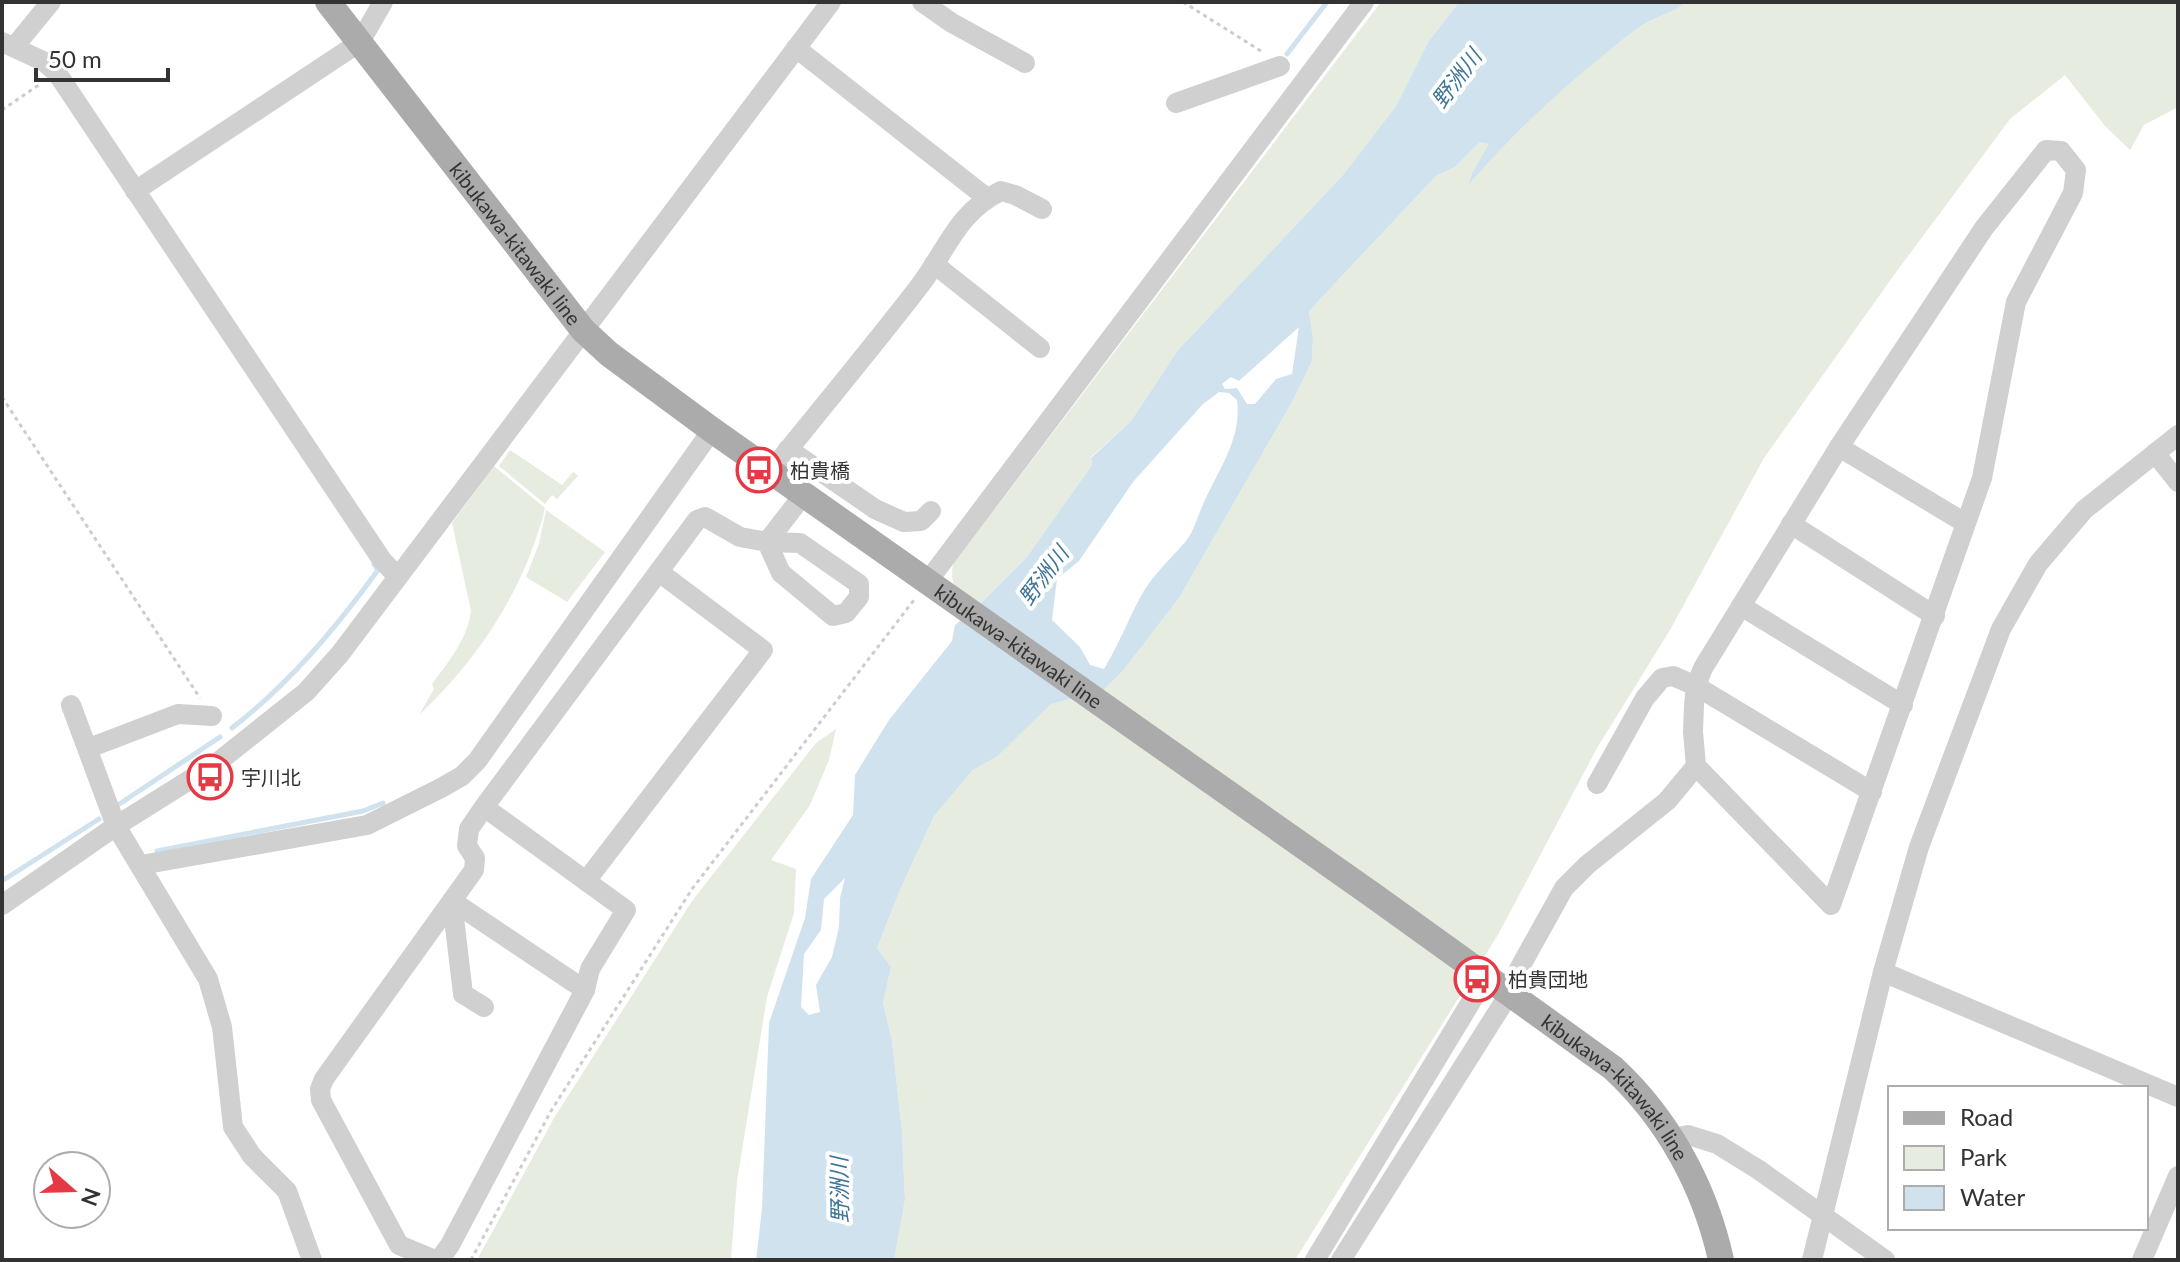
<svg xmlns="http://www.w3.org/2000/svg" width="2180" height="1262" viewBox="0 0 2180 1262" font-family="Lato,'Noto Sans JP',sans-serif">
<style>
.green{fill:#e6ecdf}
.water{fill:#cfe2ee;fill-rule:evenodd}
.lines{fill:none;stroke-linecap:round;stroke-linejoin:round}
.stream{stroke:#cfe2ee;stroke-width:5}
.path{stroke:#cdcdcd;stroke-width:3;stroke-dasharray:4 4;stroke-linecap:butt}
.minor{stroke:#d0d0d0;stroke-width:20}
.major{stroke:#ababab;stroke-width:26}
.labels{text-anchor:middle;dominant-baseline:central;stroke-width:8;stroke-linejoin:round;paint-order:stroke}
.street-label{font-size:20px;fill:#333;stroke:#fff}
.poi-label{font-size:20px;fill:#333;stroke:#fff;text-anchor:start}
.water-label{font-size:22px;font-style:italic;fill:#3f7597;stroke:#fff}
</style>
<rect width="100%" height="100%" fill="#fff"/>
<g class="green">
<path d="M1381,2H1459L1428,42L1396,106L1343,175L1178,350L1131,421L1091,457L1092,465L1026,558L978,606C959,592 949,590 953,564Z"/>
<path d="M1687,2H2178V107L2144,125L2130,150L2105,126L2065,75L2010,119L1894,275L1764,458L1670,630L1597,748L1499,933L1295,1260H894L905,1200L902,1131L892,1041L883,1003L891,967L877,948L900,890L934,816L973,770L998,756L1051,704L1102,691L1122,672L1179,598L1292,402L1312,361L1313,338L1309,311L1436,176L1455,167L1480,142L1490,144L1472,173L1470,182C1521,126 1577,73 1638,28C1653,17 1672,14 1687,2Z"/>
<polygon points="510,450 562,485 573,472 578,476 557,499 552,495 545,504 499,466"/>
<path d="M494,466L545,508C525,589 479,658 419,715L434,689L432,684C449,661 467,640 471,611L452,523Z"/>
<polygon points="546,510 605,552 567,602 526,577 539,544"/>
<polygon points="836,729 829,760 810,805 771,860 796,869 794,913 767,997 737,1181 731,1260 477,1260 554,1118 692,901 816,743"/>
</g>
<path class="water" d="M1459,2H1687C1672,14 1653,17 1638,28C1577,74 1519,127 1469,184L1472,173L1489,144L1480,142L1455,167L1436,176L1309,311L1313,338L1312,361L1292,402L1179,598L1122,672L1102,691L1051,704L998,756L973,770L934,816L900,890L877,948L891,967L883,1003L892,1041L902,1131L905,1200L894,1260H756L762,1209L769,1023L805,918L811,879L853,815L855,775L889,720L952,641L955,625L978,606L1026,558L1092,465L1091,458L1131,421L1178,350L1343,175L1396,106L1428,42ZM1299,327L1292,374L1276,379L1255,404H1247L1237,388L1225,389L1222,384L1231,377L1239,381ZM1219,392L1229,393L1237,400C1242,438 1219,469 1204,502C1198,515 1194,531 1186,541C1170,560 1151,576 1140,598C1127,622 1118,646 1104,669L1090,665L1080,647L1052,620L1057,579L1079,561L1133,482L1203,404ZM845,878L840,898L839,927L832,957L816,985L820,1012L809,1015L801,1007L804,954L821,930L824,899Z"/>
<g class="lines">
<g class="stream">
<polyline points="1287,54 1327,2"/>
<path d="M232,728C290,683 335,629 378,570L374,564"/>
<polyline points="118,805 220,737"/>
<polyline points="157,851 363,811 383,803"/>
<polyline points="5,879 99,819"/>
</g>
<g class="path">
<polyline points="1183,2 1264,53"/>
<polyline points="2,110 40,84"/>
<polyline points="2,397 200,698"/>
<polyline points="471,1260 551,1111 692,889 914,600"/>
</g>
<g class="minor">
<polyline points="922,2 952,23 1025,63"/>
<polyline points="2,42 43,61 57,73 382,560 397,576"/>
<polyline points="14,47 51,2"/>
<polyline points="796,48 987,198"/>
<polyline points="1176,103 1280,66"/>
<polygon points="2046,150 2061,151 2076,170 2073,193 2016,302 1982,478 1831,905 1696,766 1693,732 1694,705 1696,686 1703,668 1839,447 1984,228"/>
<polyline points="135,191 360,42 383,2"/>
<polyline points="934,264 1040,348"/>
<polyline points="1839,447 1965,523"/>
<polyline points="788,449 875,509 904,522 921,521 931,511"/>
<polyline points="2155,453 2178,482"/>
<path d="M771,471C820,410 870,350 918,288C947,251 956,213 1001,191L1015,195L1042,209"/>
<polyline points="1791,524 1935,616"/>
<polyline points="767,542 804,494"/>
<polyline points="928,581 1364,2"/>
<polyline points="1741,606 1903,705"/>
<polyline points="71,705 116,826 208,979 222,1027 233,1127 252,1156 287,1191 312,1260"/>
<polyline points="89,748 178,714 212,716"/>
<polyline points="1597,784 1645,698 1662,678 1673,676 1696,686 1872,792"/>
<polyline points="484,807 626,910 590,969 585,990 450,1245 442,1256 435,1260 399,1245 321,1100 320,1089 324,1079 474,870 475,858 467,846 469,829 484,807 697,520 705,517 740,537 767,542 800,543 859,584 859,597 846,613 833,616 781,573 767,542"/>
<polyline points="141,865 367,825 441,788 462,776 477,761 712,430"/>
<polyline points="586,881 763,650 659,572"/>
<polyline points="452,901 585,990"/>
<polyline points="452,901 463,994 484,1007"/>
<polyline points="2,905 116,826 218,762 306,692 340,654 831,2"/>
<polyline points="1883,972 2178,1097"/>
<polyline points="1673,1138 1688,1135 1717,1144 1759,1170 1885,1260"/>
<polyline points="1315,1260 1486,977"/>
<polyline points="1341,1260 1509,994 1519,969 1564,888 1587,865 1667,801 1696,766"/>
<polyline points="1812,1260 1883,972 1919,847 2001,629 2038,564 2084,510 2178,435"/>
<polyline points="2142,1260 2178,1176"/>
</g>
<path class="major" id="s1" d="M328,2L583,330L609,354L712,430L1374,896L1613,1068C1668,1119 1705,1187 1721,1260"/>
</g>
<defs>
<g id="bus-ring" transform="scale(2.3)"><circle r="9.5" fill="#fff" stroke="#e63946" stroke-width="1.5"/><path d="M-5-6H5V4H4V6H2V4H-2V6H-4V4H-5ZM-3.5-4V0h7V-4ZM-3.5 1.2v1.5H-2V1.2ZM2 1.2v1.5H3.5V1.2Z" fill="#e63946"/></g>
</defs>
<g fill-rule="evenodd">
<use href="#bus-ring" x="759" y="470"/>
<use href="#bus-ring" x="210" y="777"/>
<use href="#bus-ring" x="1477" y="979"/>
</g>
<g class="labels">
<g class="street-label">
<text stroke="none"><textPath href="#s1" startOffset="306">kibukawa-kitawaki line</textPath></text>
<text stroke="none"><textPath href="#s1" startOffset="954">kibukawa-kitawaki line</textPath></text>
<text stroke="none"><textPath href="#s1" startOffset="1698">kibukawa-kitawaki line</textPath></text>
</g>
<g class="poi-label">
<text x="790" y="470">柏貴橋</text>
<text x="241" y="777">宇川北</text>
<text x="1508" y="979">柏貴団地</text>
</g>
<g class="water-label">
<text transform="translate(1456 78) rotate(-53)">野洲川</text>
<text transform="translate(1043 575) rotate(-53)">野洲川</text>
<text transform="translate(839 1190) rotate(-91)">野洲川</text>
</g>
</g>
<rect width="2180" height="1262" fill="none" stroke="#333333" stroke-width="8"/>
<rect x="1888" y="1086" width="260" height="144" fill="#ffffff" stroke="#adadad" stroke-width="2"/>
<rect x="1904" y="1112" width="40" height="12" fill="#ababab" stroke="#adadad" stroke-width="2"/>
<text x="1960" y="1126" font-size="24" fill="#333333">Road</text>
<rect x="1904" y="1146" width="40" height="24" fill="#e6ecdf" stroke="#adadad" stroke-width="2"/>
<text x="1960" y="1166" font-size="24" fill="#333333">Park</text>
<rect x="1904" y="1186" width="40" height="24" fill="#cfe2ee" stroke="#adadad" stroke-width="2"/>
<text x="1960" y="1206" font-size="24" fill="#333333">Water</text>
<g transform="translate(72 1190) rotate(110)"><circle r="38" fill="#ffffff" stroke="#adadad" stroke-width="2"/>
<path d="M0-6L14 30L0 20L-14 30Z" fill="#e63946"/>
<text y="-12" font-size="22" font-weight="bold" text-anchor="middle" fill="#333333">N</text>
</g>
<path d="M36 68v12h132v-12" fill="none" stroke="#333333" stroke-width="4"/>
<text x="48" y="68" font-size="24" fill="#333333" stroke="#ffffff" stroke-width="6" paint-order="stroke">50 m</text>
</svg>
